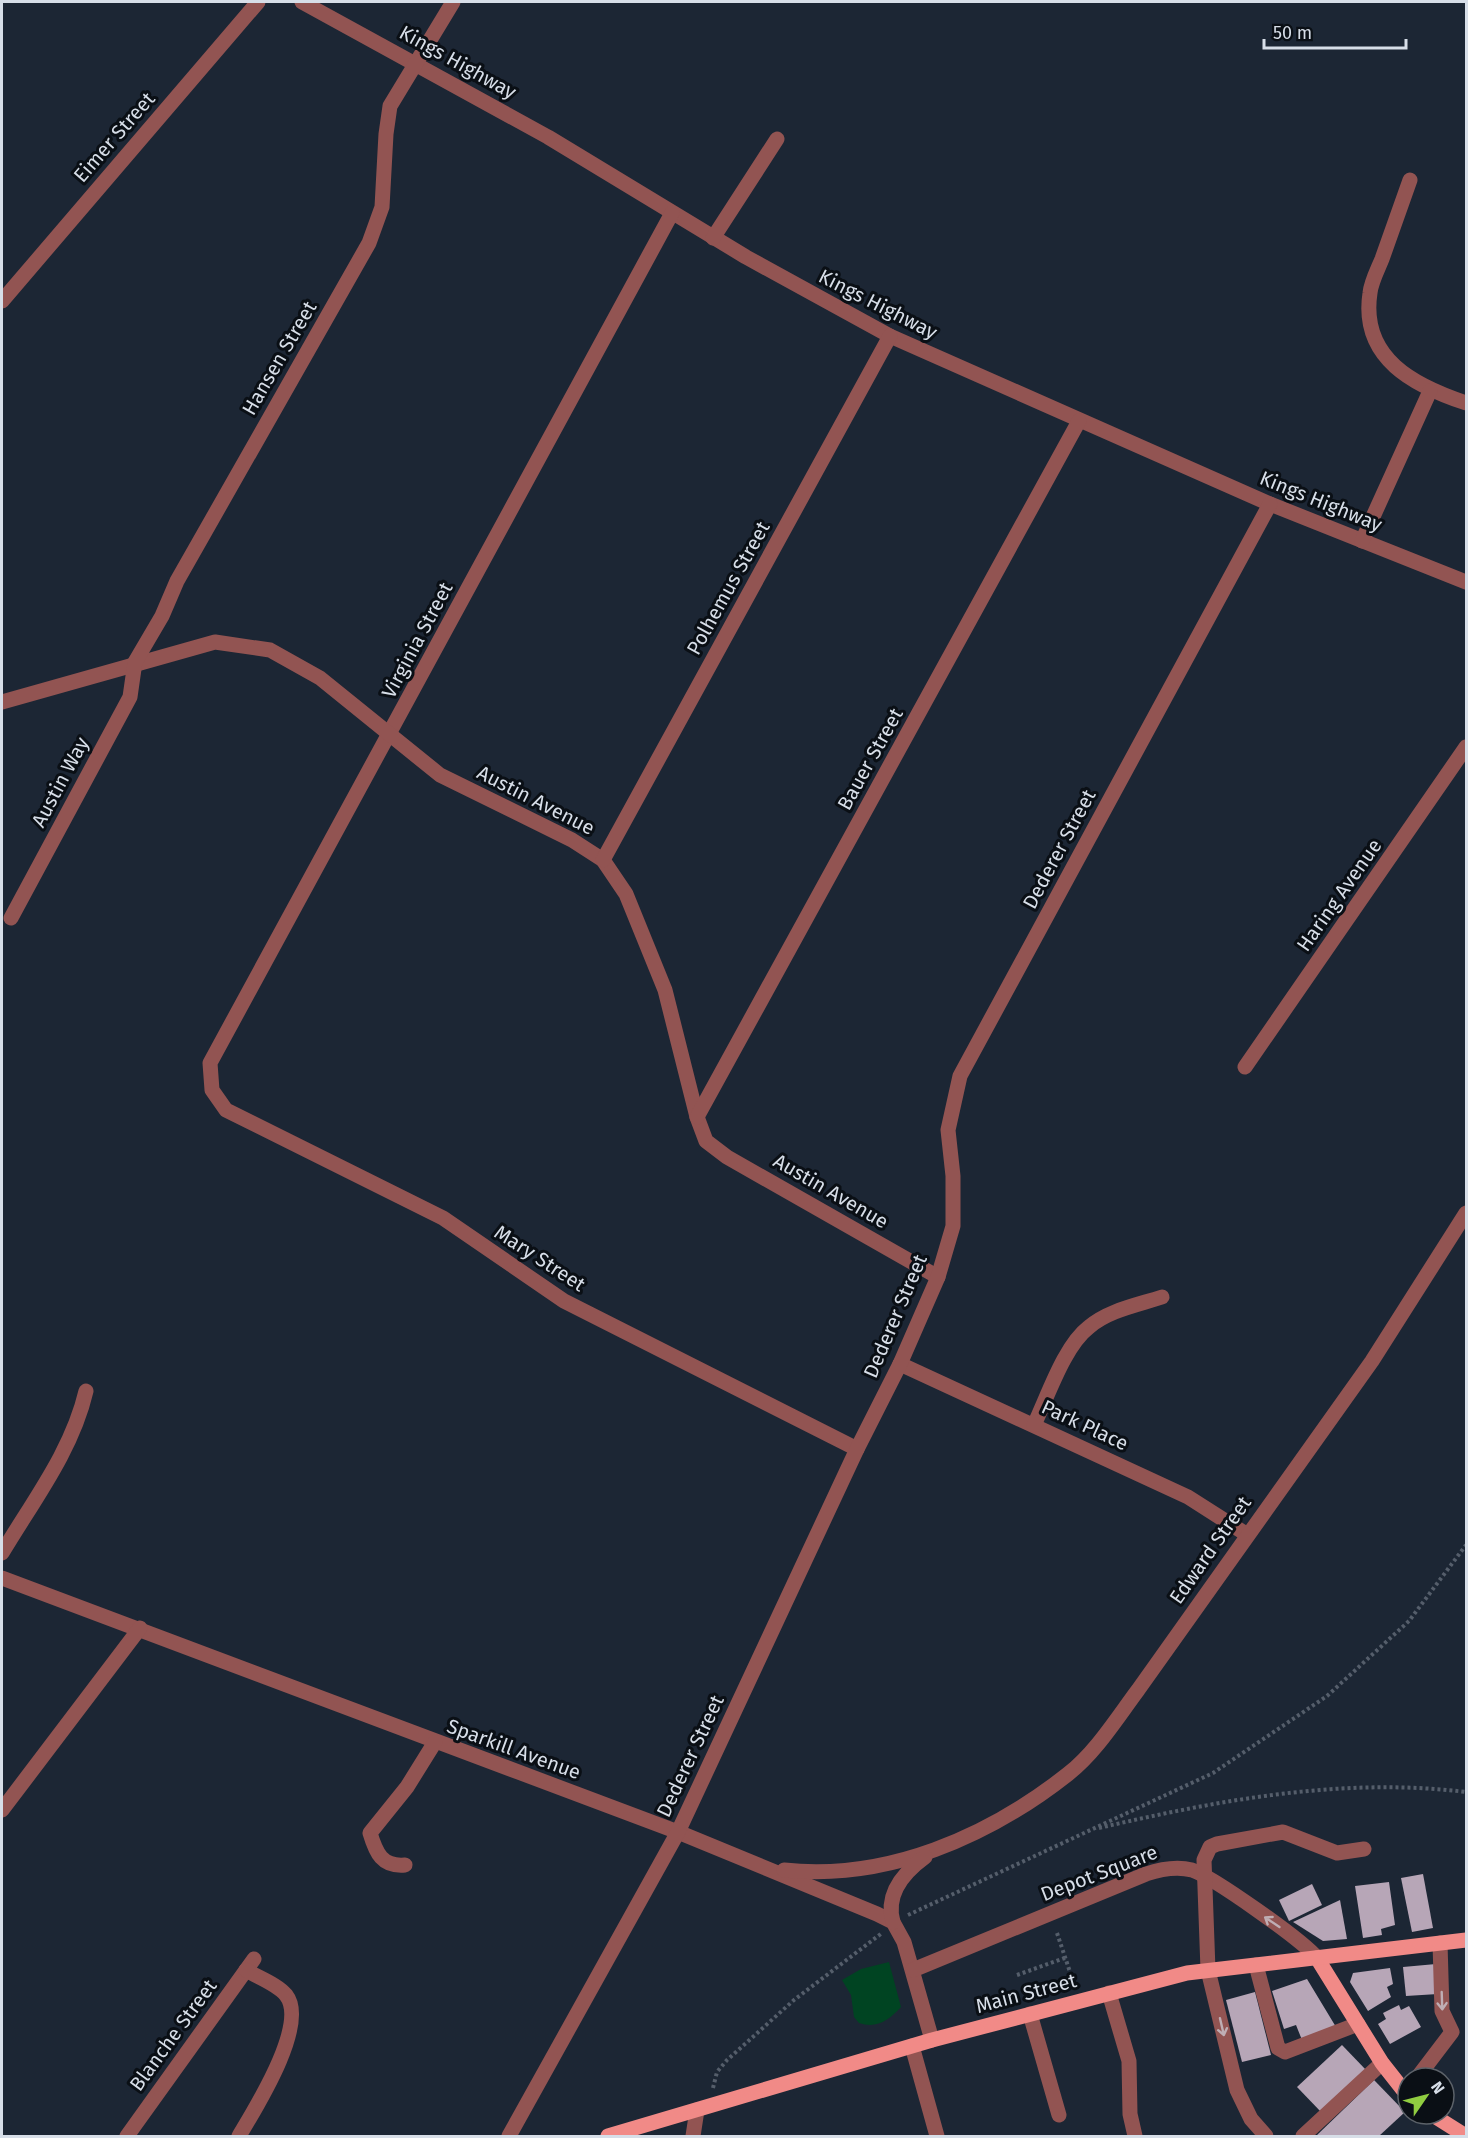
<svg xmlns="http://www.w3.org/2000/svg" width="1468" height="2138" viewBox="0 0 1468 2138" font-family="'Fira Sans',sans-serif">
<style>
.green{fill:#042}
.building{fill:#b7a6b7}
.lines{fill:none;stroke-linecap:round;stroke-linejoin:round}
.path{stroke:#555e6b;stroke-width:4;stroke-dasharray:3 3;stroke-linecap:butt}
.minor{stroke:#925452;stroke-width:15}
.major{stroke:#f18a87;stroke-width:15}
.oneway{stroke:#bfaeb4}
.labels{text-anchor:middle;dominant-baseline:central;stroke-width:6;stroke-linejoin:round;paint-order:stroke}
.street-label{font-size:20px;fill:#d7dee8;stroke:#0a0f15}
</style>
<rect width="100%" height="100%" fill="#1c2634"/>
<path class="green" d="M889,1962L901,2007C889,2020 877,2029 859,2023L854,2017L851,1995L842,1980L861,1969Z"/>
<g class="building">
<polygon points="1423,1874 1433,1928 1412,1932 1401,1878"/>
<polygon points="1389,1882 1395,1925 1381,1929 1382,1935 1363,1938 1355,1886"/>
<polygon points="1312,1884 1322,1905 1289,1921 1279,1900"/>
<polygon points="1340,1900 1347,1939 1323,1941 1293,1922"/>
<polygon points="1436,1964 1438,1994 1406,1996 1403,1967"/>
<polygon points="1390,1968 1393,1984 1387,1987 1391,1997 1368,2011 1350,1982 1353,1973"/>
<polygon points="1307,1979 1336,2027 1302,2040 1296,2025 1284,2029 1272,1991"/>
<polygon points="1255,1992 1271,2055 1242,2062 1226,2000"/>
<polygon points="1399,2005 1401,2010 1409,2006 1421,2027 1390,2044 1378,2024 1386,2019 1383,2013"/>
<polygon points="1342,2045 1367,2071 1322,2113 1297,2087"/>
<polygon points="1374,2080 1405,2112 1379,2136 1316,2136"/>
</g>
<g class="lines">
<g class="path">
<path d="M1099,1828C1220,1800 1342,1777 1466,1792"/>
<polyline points="908,1915 1213,1773 1327,1696 1409,1621 1466,1545"/>
<polyline points="1057,1933 1074,1984"/>
<polyline points="1017,1975 1065,1958"/>
<polyline points="713,2088 717,2072 727,2060 794,2000 882,1933"/>
</g>
<g class="minor">
<polyline points="302,2 548,137 746,257 890,336 1270,504 1466,582"/>
<path d="M1410,180C1401,206 1391,233 1382,259C1378,269 1371,282 1370,293C1360,359 1415,386 1466,403"/>
<polyline points="672,213 210,1063 212,1090 226,1110 443,1218 564,1301 857,1449"/>
<polyline points="713,238 777,139"/>
<polyline points="2,301 258,2"/>
<polyline points="1362,541 1430,391"/>
<polyline points="2,702 215,642 270,650 320,678 440,775 572,840 603,860 626,894 665,990 697,1117 706,1141 727,1157 938,1277"/>
<polyline points="603,860 890,336"/>
<polyline points="11,918 130,697 135,662 162,616 177,581 369,243 382,207 386,134 390,106 453,2"/>
<polyline points="1245,1067 1466,747"/>
<polyline points="697,1117 1079,421"/>
<polyline points="900,1364 1188,1497 1246,1534"/>
<path d="M1034,1425C1048,1396 1064,1346 1089,1327C1109,1310 1138,1305 1162,1297"/>
<path d="M2,1553C33,1501 72,1451 86,1391"/>
<polyline points="2,1578 678,1832 877,1914 893,1922 904,1942 932,2040"/>
<polyline points="2,1810 140,1628"/>
<path d="M405,1865C382,1867 376,1853 370,1833L407,1787L435,1742"/>
<path d="M784,1870C887,1881 988,1837 1068,1774C1096,1752 1117,1718 1138,1690L1372,1361L1466,1213"/>
<path d="M893,1922C885,1894 903,1873 925,1857"/>
<polyline points="1256,1965 1278,2048 1285,2052 1358,2024"/>
<path d="M913,1970L1146,1874C1161,1869 1176,1866 1192,1870C1213,1877 1302,1940 1317,1958"/>
<polyline points="1109,1993 1129,2061 1130,2114 1135,2136"/>
<polyline points="1030,2014 1059,2115"/>
<polyline points="912,2046 937,2136"/>
<polyline points="1417,2078 1452,2032 1442,2011 1440,1943"/>
<polyline points="127,2136 254,1959"/>
<path d="M239,2136C255,2109 309,2024 286,1995C277,1984 257,1977 246,1970"/>
<polyline points="509,2136 678,1832 857,1449 900,1364 938,1277 953,1226 953,1176 948,1130 960,1076 1270,504"/>
<polyline points="693,2136 697,2110"/>
<polyline points="1266,2136 1251,2119 1237,2090 1208,1970 1204,1860 1210,1847 1217,1844 1283,1832 1337,1853 1364,1849"/>
<polyline points="1303,2136 1382,2063"/>
</g>
<g class="major">
<polyline points="1317,1958 1382,2063 1408,2096"/>
<polyline points="1431,2114 1466,2136"/>
<polyline points="608,2136 932,2040 1187,1973 1466,1940"/>
</g>
</g>
<defs><path id="oneway-shaft" d="M-6 0H5M1.5-3L5.5 0L1.5 3" fill="none" stroke-width="1.6" stroke-linecap="round" stroke-linejoin="round" transform="scale(1.5)"/></defs>
<g class="oneway">
<use href="#oneway-shaft" transform="translate(1272 1922) rotate(-146)"/>
<use href="#oneway-shaft" transform="translate(1442 2001) rotate(88)"/>
<use href="#oneway-shaft" transform="translate(1222 2027) rotate(77)"/>
</g>
<g class="labels">
<g class="street-label">
<text transform="translate(458 62) rotate(29)">Kings Highway</text>
<text transform="translate(114 137) rotate(-49)">Eimer Street</text>
<text transform="translate(878 304) rotate(27)">Kings Highway</text>
<text transform="translate(279 358) rotate(-60)">Hansen Street</text>
<text transform="translate(1321 501) rotate(22)">Kings Highway</text>
<text transform="translate(728 588) rotate(-61)">Polhemus Street</text>
<text transform="translate(417 640) rotate(-62)">Virginia Street</text>
<text transform="translate(870 759) rotate(-61)">Bauer Street</text>
<text transform="translate(60 782) rotate(-62)">Austin Way</text>
<text transform="translate(536 800) rotate(27)">Austin Avenue</text>
<text transform="translate(1059 849) rotate(-62)">Dederer Street</text>
<text transform="translate(1339 895) rotate(-55)">Haring Avenue</text>
<text transform="translate(831 1191) rotate(30)">Austin Avenue</text>
<text transform="translate(540 1258) rotate(33)">Mary Street</text>
<text transform="translate(895 1316) rotate(-67)">Dederer Street</text>
<text transform="translate(1085 1425) rotate(25)">Park Place</text>
<text transform="translate(1210 1550) rotate(-55)">Edward Street</text>
<text transform="translate(514 1749) rotate(20)">Sparkill Avenue</text>
<text transform="translate(690 1756) rotate(-65)">Dederer Street</text>
<text transform="translate(1099 1873) rotate(-21)">Depot Square</text>
<text transform="translate(1026 1993) rotate(-15)">Main Street</text>
<text transform="translate(173 2035) rotate(-54)">Blanche Street</text>
</g>
</g>
<rect width="1468" height="2138" fill="none" stroke="#d7dee8" stroke-width="6"/>
<g transform="translate(1426 2096) rotate(55)"><circle r="28" fill="#0a0f15" stroke="#5c6269" stroke-width="1.5"/>
<path d="M0-4.5L10 22L0 15L-10 22Z" fill="#90cd41"/>
<text y="-9" font-size="16" font-weight="bold" text-anchor="middle" fill="#d7dee8">N</text>
</g>
<path d="M1264 39v9h142v-9" fill="none" stroke="#d7dee8" stroke-width="3"/>
<text x="1273" y="39" font-size="18" fill="#d7dee8" stroke="#0a0f15" stroke-width="4.5" paint-order="stroke">50 m</text>
</svg>
